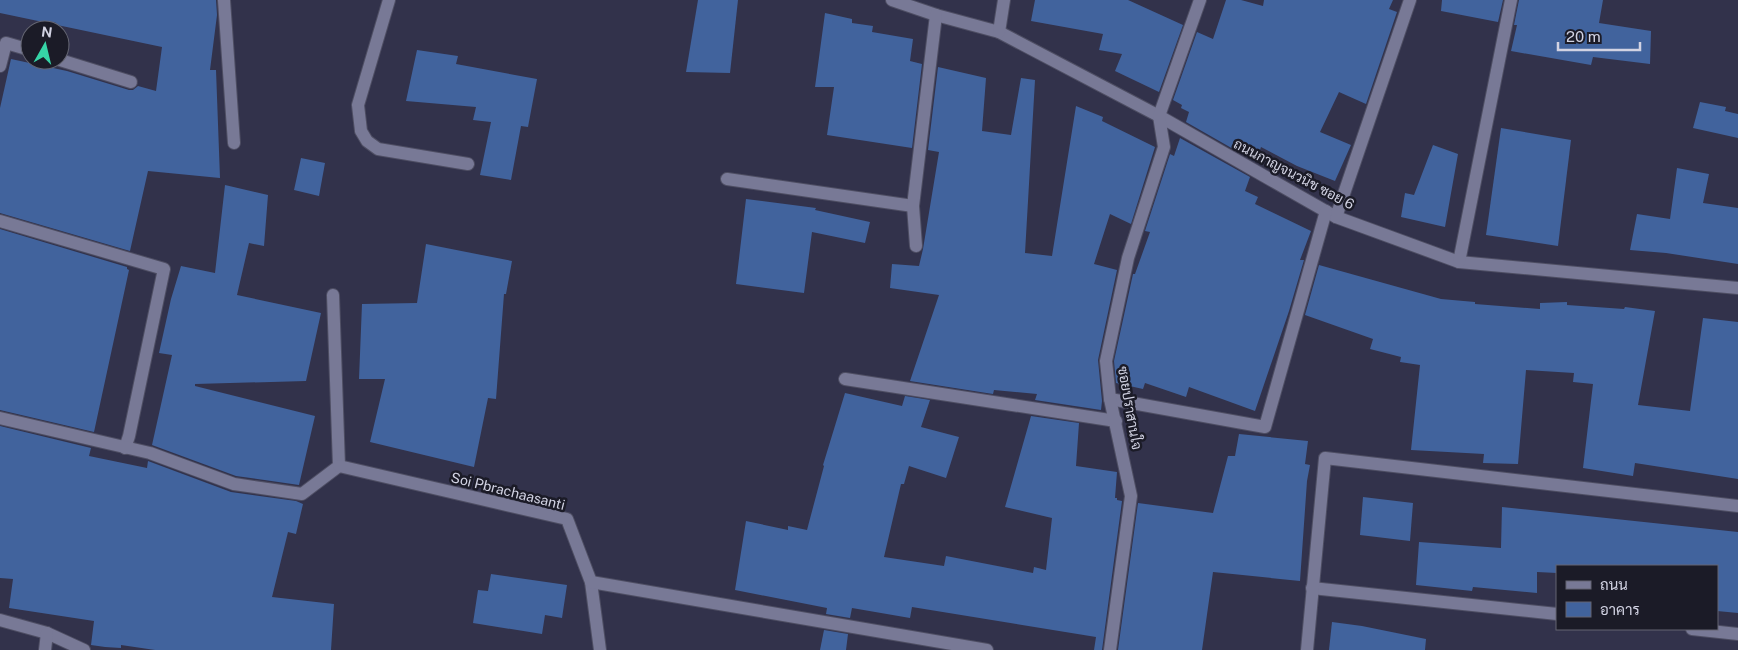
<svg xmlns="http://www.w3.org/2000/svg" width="1738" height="650" viewBox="0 0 1738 650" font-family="'Public Sans',Sarabun,sans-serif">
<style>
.building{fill:#41639d}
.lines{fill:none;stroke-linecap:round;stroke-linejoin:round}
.minor-casing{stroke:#4e4e63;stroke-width:14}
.minor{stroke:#787996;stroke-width:12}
.labels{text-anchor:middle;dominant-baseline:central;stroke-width:5;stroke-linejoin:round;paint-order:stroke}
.street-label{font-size:14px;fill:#d2d3e3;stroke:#1b1b27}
</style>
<rect width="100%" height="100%" fill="#32324b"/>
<g class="building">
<polygon points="0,0 216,0 217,15 210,70 216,70 220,178 148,171 130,251 0,213 0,108 11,59 67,71 129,90 133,90 138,86 156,91 162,47 0,13"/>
<polygon points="698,0 738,0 730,73 686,72"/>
<polygon points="1035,0 1128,0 1183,25 1159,92 1115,71 1122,54 1099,50 1103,34 1031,21"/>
<polygon points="1226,0 1241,0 1263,6 1264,0 1393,0 1389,9 1397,12 1366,104 1339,92 1320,132 1351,145 1335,181 1297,166 1261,147 1256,162 1186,122 1189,112 1181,108 1182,105 1173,100 1197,32 1213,39"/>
<polygon points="1442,0 1503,0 1498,22 1441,11"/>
<polygon points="1519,0 1603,0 1599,23 1651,31 1650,64 1593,57 1591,65 1511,51 1517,25 1514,25"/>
<polygon points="825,13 852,19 852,23 873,26 872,32 913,39 910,61 922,64 912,148 827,135 834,87 815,87"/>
<polygon points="417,50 458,56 456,64 537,79 528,127 521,126 511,180 480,175 491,122 473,120 476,107 406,101"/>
<polygon points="938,67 986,78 982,131 1011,135 1021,78 1035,80 1025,253 1052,256 1076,106 1103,117 1102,121 1155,147 1131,224 1110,214 1094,264 1117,270 1098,360 1102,401 1101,410 1035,400 1037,394 994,390 993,394 910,381 939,295 890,288 892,264 919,266 923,249 939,152 928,150"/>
<polygon points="1700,102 1726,107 1725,111 1738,114 1738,138 1693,128"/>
<polygon points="1501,128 1571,140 1558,246 1486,235"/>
<polygon points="1180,138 1250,177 1245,191 1258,197 1255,204 1311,231 1300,260 1304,260 1289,311 1255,411 1189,387 1186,397 1145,383 1143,389 1116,383 1114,361 1133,274 1135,274 1150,232 1145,231 1170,154 1174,156"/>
<polygon points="1433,145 1458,154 1445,227 1401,217 1405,193 1414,195"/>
<polygon points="301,158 325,163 319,196 294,190"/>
<polygon points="1677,168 1709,174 1703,203 1738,208 1738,264 1666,253 1630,250 1637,214 1670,219"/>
<polygon points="225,185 268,195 264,246 249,243 237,295 321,313 306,381 195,384 195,386 315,416 299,485 236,476 152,445 172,355 159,353 171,299 181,266 215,273"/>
<polygon points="746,199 816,208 815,210 870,222 865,243 812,232 804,293 736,284"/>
<polygon points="0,229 127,267 127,269 129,270 94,432 0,410"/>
<polygon points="426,244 512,261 506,294 504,294 496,399 488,398 474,467 370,442 385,379 359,379 362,304 417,303"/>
<polygon points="1319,265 1441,299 1475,302 1475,304 1540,309 1540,303 1567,302 1567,305 1624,309 1625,307 1655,311 1638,405 1690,411 1703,318 1738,322 1738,479 1635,463 1633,476 1583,468 1593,384 1573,382 1574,373 1526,370 1518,464 1483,463 1484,454 1411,450 1420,365 1400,362 1401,357 1370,349 1373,339 1305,315"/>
<polygon points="845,393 902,406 905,396 930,400 921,427 959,437 946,478 909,466 904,484 901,484 884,557 944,566 946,556 1033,573 1034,567 1046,570 1052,518 1005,507 1031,416 1079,423 1076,466 1117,472 1115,498 1117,498 1117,500 1122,501 1102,650 1094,650 1096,637 912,607 910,618 852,608 850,618 826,614 827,608 735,590 746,521 788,530 788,526 807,530 824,466 823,465"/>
<polygon points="0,426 91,448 89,456 147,468 148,461 231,492 296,501 303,504 296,534 288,532 272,597 334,604 331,650 155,650 121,645 121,648 105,647 91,645 94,621 9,608 13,579 0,578"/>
<polygon points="1239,434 1308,441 1305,464 1310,465 1307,481 1300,581 1213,572 1202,650 1118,650 1138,503 1213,513 1228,456 1235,456"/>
<polygon points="1363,497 1413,503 1410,541 1360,535"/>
<polygon points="1502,507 1738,532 1738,613 1717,611 1717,566 1557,566 1557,573 1537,572 1537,593 1473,587 1472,591 1416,585 1419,542 1501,548"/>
<polygon points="491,574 567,585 562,618 545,615 542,634 473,623 478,590 488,591"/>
<polygon points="1332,622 1362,626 1426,639 1425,650 1329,650"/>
<polygon points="824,630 848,634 846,650 820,650"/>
</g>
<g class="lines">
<g class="minor-casing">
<g id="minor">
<polyline points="224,0 234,143"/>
<polyline points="389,0 358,105 361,131 367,141 378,149 468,164"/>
<polyline points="892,0 936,15 999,32 1159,116 1336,217 1459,262 1738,288"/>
<polyline points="999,32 1004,0"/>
<polyline points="60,60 131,82"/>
<polyline points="0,66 6,43 30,50"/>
<polyline points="727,179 913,206"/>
<polyline points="1336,217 1410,0"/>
<polyline points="0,221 164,269 129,436 125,448"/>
<polyline points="916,246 913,206 936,15"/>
<polyline points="1459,262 1511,0"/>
<polyline points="845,379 1116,421"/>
<polyline points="1110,399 1265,427 1326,211"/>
<polyline points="0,418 150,453 234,484 302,494 339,466 333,295"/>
<polyline points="339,466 567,519 591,582 600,650"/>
<polyline points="591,582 987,650"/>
<polyline points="1312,588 1557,614"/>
<polyline points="0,620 47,633 84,650"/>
<polyline points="1692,629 1738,634"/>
<polyline points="45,650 47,633"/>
<polyline points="1110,650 1131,496 1110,399 1106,361 1128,258 1164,147 1159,116 1200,0"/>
<polyline points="1307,650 1325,458 1738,506"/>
</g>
</g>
<use href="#minor" class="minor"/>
</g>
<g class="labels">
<g class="street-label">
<text transform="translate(1294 174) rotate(28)">ถนนกาญจนวนิช ซอย 6</text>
<text transform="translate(1130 408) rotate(80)">ซอยปราสานใจ</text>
<text transform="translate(508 491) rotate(14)">Soi Pbrachaasanti</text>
</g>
</g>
<rect x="1556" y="565" width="162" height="65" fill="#1b1b27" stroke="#646572"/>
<rect x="1566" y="581" width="25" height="8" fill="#787996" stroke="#646572"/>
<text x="1600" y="590" font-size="15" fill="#d2d3e3">ถนน</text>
<rect x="1566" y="602" width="25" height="15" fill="#41639d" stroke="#646572"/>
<text x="1600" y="615" font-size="15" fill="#d2d3e3">อาคาร</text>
<g transform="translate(45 45) rotate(8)"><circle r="24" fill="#1b1b27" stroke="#646572"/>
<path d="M0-4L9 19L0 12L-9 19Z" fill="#36d4a7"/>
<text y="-8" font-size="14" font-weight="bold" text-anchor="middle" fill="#d2d3e3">N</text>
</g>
<path d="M1558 42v8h82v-8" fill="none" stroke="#d2d3e3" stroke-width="2.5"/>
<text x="1566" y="42" font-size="15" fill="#d2d3e3" stroke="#1b1b27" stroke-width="4" paint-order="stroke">20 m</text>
</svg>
